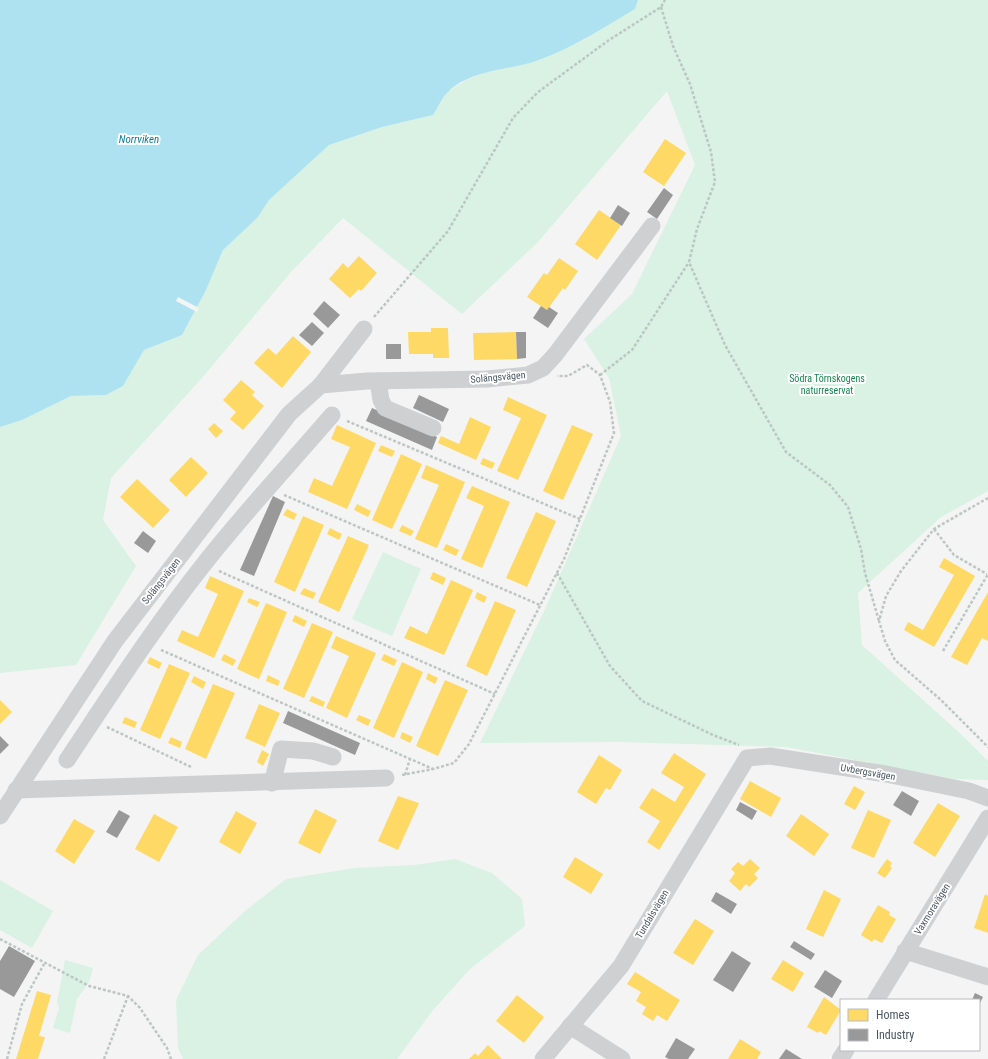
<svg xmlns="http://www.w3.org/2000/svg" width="988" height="1059" viewBox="0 0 988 1059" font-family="'Roboto Condensed',sans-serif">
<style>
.green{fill:#d9f2e3}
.water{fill:#aee2f0}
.pier{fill:#f4f4f4}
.homes{fill:#ffd966}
.industry{fill:#999}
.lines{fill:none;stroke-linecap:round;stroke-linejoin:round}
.path{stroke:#bcc7c4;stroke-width:2.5;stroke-dasharray:3 2;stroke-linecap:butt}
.minor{stroke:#ced0d2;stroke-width:17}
.labels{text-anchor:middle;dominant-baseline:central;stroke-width:4;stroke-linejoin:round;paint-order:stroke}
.street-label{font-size:10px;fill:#4a5661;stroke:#fff}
.park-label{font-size:10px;fill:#17864f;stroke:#fff}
.water-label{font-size:11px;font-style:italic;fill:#0c7c9b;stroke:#fff}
</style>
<rect width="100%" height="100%" fill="#f4f4f4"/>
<g class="green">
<polygon points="638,0 988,0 988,491 941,517 858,593 862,645 963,736 988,761 988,780 955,779 786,747 619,742 480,743 546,607 621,436 609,378 584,339 632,294 695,165 667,91 538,242 462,314 343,218 291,272 202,378 111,478 103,520 136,566 76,665 0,673 0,427 22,420 71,396 106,395 123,386 144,350 182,335 206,290 223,250 258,217 269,200 329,145 382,127 433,115 447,92 468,79 491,70 535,61 582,41 635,9"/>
<polygon points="383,552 421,569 392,636 352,619"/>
<polygon points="455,859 492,873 522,899 525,926 470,969 433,1010 397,1059 183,1059 178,1048 176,1000 198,955 245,911 286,879 355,868 414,865"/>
<polygon points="0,880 53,911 32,948 0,930"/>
<polygon points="65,960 93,968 89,982 77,999 70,1033 53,1028 59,1008 57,1002"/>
</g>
<path class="water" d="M0,0H638L635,9C603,28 571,49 536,61C509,70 470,70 448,92C442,97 438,108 433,115L382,127L329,145L269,200L258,217L223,250L206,290L182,335L144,350L123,386L106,395L71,396L22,420L0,427Z"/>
<polygon class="pier" points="178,297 199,308 197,312 176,301"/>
<g class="homes">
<polygon points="665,139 686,153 664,186 643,172"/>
<polygon points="599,210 621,225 597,260 575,244"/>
<polygon points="359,256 377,273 361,291 359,289 350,298 329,279 343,263 348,268"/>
<polygon points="559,258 578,271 565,290 563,288 547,310 527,297 544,273 547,275"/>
<polygon points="431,328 448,328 449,358 433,358 433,354 409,354 408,332 431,332"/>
<polygon points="516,332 517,359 474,360 473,333"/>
<polygon points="293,336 311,352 282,388 254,363 268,348 276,355"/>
<polygon points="241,380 255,392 252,395 264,406 243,430 230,419 236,412 223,400"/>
<polygon points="508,397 547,415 518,480 497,471 521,418 503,410"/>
<polygon points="470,417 491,427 476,460 438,443 441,436 459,444"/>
<polygon points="214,423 223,431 216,438 208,429"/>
<polygon points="337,425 376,443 347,509 308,492 314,478 332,486 350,447 331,439"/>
<polygon points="572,425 593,434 563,500 543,491"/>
<polygon points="381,445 395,451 392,457 378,451"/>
<polygon points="401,454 422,464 392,529 372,520"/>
<polygon points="191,457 208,473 186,497 169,480"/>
<polygon points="483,458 495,463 492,469 480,464"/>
<polygon points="426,465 465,482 437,548 415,539 439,485 421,478"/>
<polygon points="137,479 170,510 153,528 120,497"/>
<polygon points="472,486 510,502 482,568 461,559 484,506 466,498"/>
<polygon points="357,504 371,511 368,517 354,510"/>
<polygon points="287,509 297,514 294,520 283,515"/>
<polygon points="536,512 556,521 527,587 506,578"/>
<polygon points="303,516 324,525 295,592 274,582"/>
<polygon points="402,525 414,531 411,536 399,531"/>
<polygon points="330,528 342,534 339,540 327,534"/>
<polygon points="348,536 369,545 339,612 318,602"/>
<polygon points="446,544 459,550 456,556 443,550"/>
<polygon points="944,558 975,576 934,647 904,630 908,622 923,630 954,575 939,567"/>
<polygon points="433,572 446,578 443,585 430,579"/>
<polygon points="210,576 244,591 214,658 177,641 182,630 198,637 218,594 205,588"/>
<polygon points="451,580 473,590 444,655 404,638 410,626 427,634"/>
<polygon points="304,588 316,593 313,599 300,594"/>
<polygon points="477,592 487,597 484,603 475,598"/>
<polygon points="988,592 988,641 982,638 967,665 951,657"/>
<polygon points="249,598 260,602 257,607 247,602"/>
<polygon points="495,601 516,610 487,676 466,666"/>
<polygon points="266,603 287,612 259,679 237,669"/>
<polygon points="295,615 307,621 304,627 292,621"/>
<polygon points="312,623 333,632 304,698 283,689"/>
<polygon points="336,636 376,653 347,718 326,708 349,656 331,648"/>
<polygon points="224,654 236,660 233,666 221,660"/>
<polygon points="384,654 397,660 394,666 381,660"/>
<polygon points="150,657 162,663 159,669 147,663"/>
<polygon points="402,662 423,672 394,738 373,728"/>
<polygon points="169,664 190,673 160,739 140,730"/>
<polygon points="428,673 438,678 435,684 426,679"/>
<polygon points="268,675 280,681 278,686 266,681"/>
<polygon points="194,676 206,682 203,689 191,682"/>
<polygon points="445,680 468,690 438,756 416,746"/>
<polygon points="213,684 235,693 206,759 185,749"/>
<polygon points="312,696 325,702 323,707 309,701"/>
<polygon points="0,700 12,712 0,724"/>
<polygon points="259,704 280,713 265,747 245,738"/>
<polygon points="359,715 371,720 368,726 356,720"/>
<polygon points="125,717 137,722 135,728 122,723"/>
<polygon points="402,732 413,737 410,743 400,738"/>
<polygon points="171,737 182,742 180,748 168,743"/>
<polygon points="262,750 269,754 263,766 257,762"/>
<polygon points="674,753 706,774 659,850 647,842 660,821 639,808 652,788 675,802 684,787 661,773"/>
<polygon points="599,755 622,770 610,790 606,788 596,804 577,792"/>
<polygon points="750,781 781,798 771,817 740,799"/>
<polygon points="854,786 865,792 855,810 844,804"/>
<polygon points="398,796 419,803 398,850 378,841"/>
<polygon points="938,803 960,816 935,857 913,843"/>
<polygon points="315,809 337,820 320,854 298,843"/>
<polygon points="868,810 891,820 874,858 851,848"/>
<polygon points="236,811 257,823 240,854 219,842"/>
<polygon points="154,814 178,827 159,862 135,849"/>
<polygon points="801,814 829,834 814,856 786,836"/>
<polygon points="74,819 95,831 74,864 55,851"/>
<polygon points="575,857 603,874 591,894 563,877"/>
<polygon points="750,859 760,868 754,874 758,878 749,887 746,884 740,891 729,881 735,873 731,869 738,862 743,866"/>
<polygon points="887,859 892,863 890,866 892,868 885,878 877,873"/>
<polygon points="824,890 841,899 823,937 806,929"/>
<polygon points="985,894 988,896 988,933 974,928"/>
<polygon points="878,905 890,912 889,915 896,919 882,943 874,939 872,942 861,935"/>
<polygon points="695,919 714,931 693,965 673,953"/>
<polygon points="783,960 804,973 793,992 771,979"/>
<polygon points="635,972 680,1000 667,1021 657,1015 653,1021 642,1014 646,1007 636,1001 641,992 627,984"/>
<polygon points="37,991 51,995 39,1036 45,1037 38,1059 16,1059"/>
<polygon points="517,995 544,1017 524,1043 496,1021"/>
<polygon points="824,997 841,1010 826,1035 819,1031 818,1033 807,1027"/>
<polygon points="740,1039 761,1052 757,1059 728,1059"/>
<polygon points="488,1045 502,1059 469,1059 475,1053 478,1056"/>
</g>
<g class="industry">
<polygon points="664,188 673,195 657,219 647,212"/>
<polygon points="618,205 630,213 622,226 610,218"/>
<polygon points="324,301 340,315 328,328 313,314"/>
<polygon points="541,306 547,310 549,307 558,313 548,328 533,318"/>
<polygon points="312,322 324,333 312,346 299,335"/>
<polygon points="516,332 526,332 526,358 517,359"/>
<rect x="386" y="344" width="15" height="15"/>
<polygon points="419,395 449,409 443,422 413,408"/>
<polygon points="372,408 437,437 432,450 366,421"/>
<polygon points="273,496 285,502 254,576 240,570"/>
<polygon points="143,531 156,541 148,553 134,543"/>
<polygon points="288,711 360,743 355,755 283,723"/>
<polygon points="0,736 9,745 0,754"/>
<polygon points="902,791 919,801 911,816 893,805"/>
<polygon points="740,802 757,811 752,820 736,810"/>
<polygon points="119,810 130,816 117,838 106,832"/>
<polygon points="716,892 737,904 731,914 711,901"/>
<polygon points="794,941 815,954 811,960 790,947"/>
<polygon points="9,946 35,961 14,997 0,989 0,961"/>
<polygon points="732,951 751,963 733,992 713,980"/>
<polygon points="825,970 842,981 832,998 814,987"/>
<polygon points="975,993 983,997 979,1005 979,1000 972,1000"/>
<polygon points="676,1038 695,1049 688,1059 669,1059 665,1057"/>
<polygon points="786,1049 802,1059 779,1059"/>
</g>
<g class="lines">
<g class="path">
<polyline points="661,7 673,46 690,84 711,152 715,182 697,229 689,262 725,345 786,452 830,485 848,507 861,549 865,573 879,621"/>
<polyline points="374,317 448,231 513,118 538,92 609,40 661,7 665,0"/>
<polyline points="600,375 632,350 689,262"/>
<polyline points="347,421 580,519"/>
<polyline points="284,495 540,605"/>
<polyline points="988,498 934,529 901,571 886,596 879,621 885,641 895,660 941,700 988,747"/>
<polyline points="934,529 954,555 987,574"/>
<polyline points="219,571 495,694"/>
<polyline points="557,573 610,666 642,701 713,735 739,745"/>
<polyline points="161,650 433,769"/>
<polyline points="943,651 988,574"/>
<polyline points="107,727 191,767"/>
<polyline points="402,775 433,769 454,763 469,744 564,559 614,433 610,402 600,375 587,365 568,376 557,376"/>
<polyline points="405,775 410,759"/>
<polyline points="0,939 89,986 128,996 140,1008 167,1048 171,1059"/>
<polyline points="7,1059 22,1004 44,964"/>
<polyline points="104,1059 128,996"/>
</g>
<g class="minor">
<polyline points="378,381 381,400 385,408 433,428"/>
<polyline points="321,385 364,329"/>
<path d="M67,760C111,694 154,627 204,564C244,513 289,465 332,415"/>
<polyline points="272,783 281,749 313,751 333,757"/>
<polyline points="16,790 386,778"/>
<polyline points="0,816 115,641 289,414 321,385 367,381 487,379 528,375 543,368 555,355 652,226"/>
<polyline points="905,951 988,977"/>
<polyline points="876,1000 988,818"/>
<polyline points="570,1026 622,1059"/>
<polyline points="543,1059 621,966 747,758 770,756 886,774 969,791 988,798"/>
<polyline points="840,1059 846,1050"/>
</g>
</g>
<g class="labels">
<g class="street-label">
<text transform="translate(498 377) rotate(-5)">Solängsvägen</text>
<text transform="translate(161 581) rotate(-52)">Solängsvägen</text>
<text transform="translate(868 772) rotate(10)">Uvbergsvägen</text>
<text transform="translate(932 909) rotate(-58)">Vaxmoravägen</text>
<text transform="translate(652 914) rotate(-59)">Tundalsvägen</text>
</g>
<g class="park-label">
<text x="827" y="378">Södra Törnskogens<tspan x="827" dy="12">naturreservat</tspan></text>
</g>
<g class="water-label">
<text x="139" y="139">Norrviken</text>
</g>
</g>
<rect x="840" y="999" width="140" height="52" fill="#ffffff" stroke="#b7bbc0"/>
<rect x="848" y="1009" width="20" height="12" fill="#ffd966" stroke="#b7bbc0"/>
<text x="876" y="1019" font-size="12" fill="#4a5661">Homes</text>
<rect x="848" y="1029" width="20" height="12" fill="#999999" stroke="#b7bbc0"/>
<text x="876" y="1039" font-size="12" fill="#4a5661">Industry</text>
</svg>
